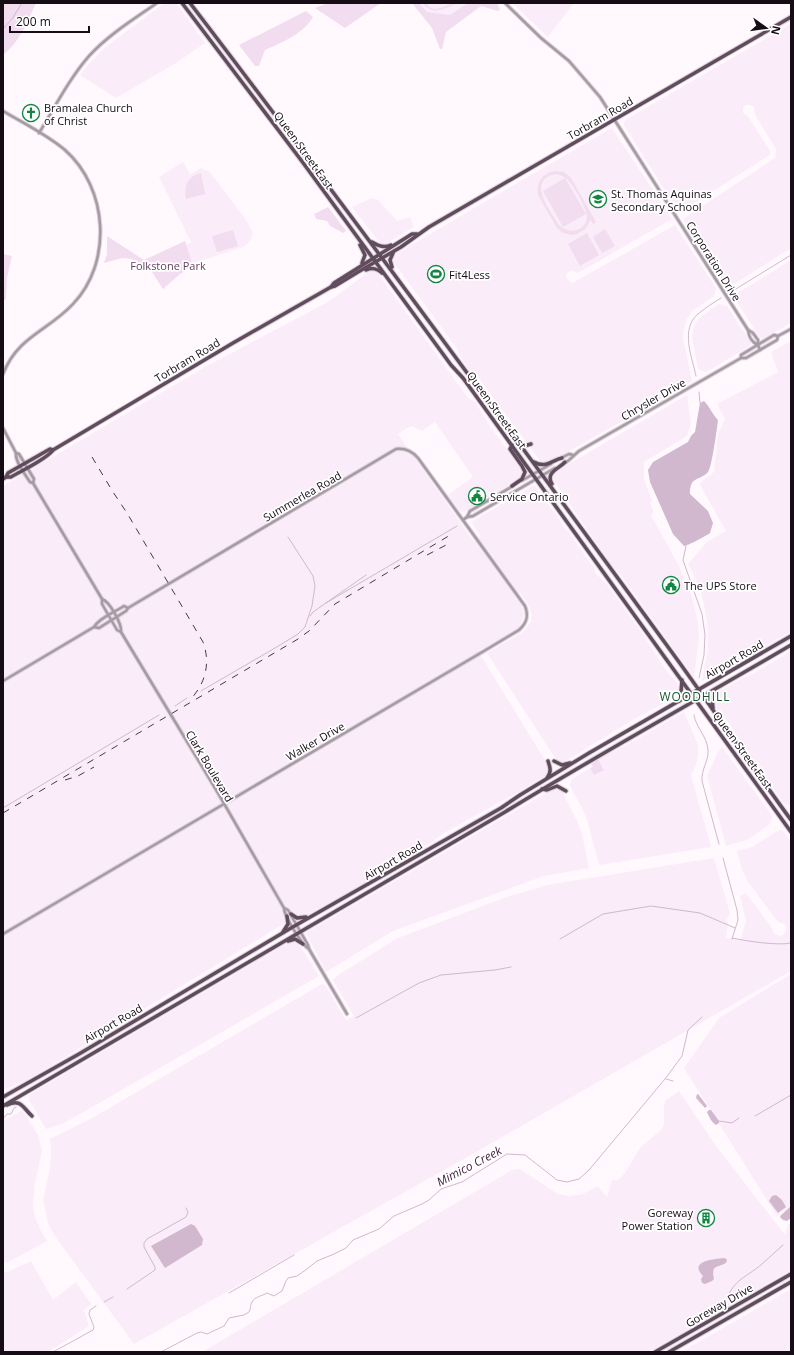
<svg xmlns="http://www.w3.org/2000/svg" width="794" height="1355" viewBox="0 0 794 1355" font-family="'Open Sans',sans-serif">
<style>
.built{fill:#fbecf9}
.green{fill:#f2dcef;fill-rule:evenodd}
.water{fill:#d1b8ce}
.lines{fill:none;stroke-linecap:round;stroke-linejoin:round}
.stream{stroke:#d1b8ce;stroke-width:1}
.minor-casing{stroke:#dad3d9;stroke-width:4.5}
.major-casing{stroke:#dad3d9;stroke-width:5.5}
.minor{stroke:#a79aa5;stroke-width:2.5}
.major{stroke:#614c5e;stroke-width:3.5}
.rail{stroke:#433a42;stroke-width:1;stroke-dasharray:7 7;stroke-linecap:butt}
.labels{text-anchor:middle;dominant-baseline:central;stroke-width:3.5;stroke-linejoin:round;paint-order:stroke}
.poi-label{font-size:11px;fill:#160c15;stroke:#fff;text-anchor:start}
.street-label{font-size:11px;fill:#160c15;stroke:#fff}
.park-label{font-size:11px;fill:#643f60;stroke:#fff}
.neighbourhood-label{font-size:12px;letter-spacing:1px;fill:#155a2c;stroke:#fff}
.water-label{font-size:12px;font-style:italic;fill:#401d3d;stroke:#fff}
</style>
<rect width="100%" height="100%" fill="#fff9fe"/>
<g class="built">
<polygon points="164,3 176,3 205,43 176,63 116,98 80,75 88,65 106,47"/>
<polygon points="419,3 468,3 450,15 427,12"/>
<polygon points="512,3 574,3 548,37"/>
<polygon points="791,24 791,248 728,288 683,219 775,158 776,149 755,115 754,107 750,105 746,105 743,108 743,113 748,116 770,151 770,155 679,213 624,125 624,123 625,120"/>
<polygon points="612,128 672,219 578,273 574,271 570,271 566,275 567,279 572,283 576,281 675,225 716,288 714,296 692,311 687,319 684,329 683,338 692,381 589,440 548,463 543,463 541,462 475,373 469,370 460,356 458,350 392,260 395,255 462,215"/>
<polygon points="183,162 190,174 201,168 210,172 246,220 253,233 251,239 247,244 243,247 200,261 193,266 185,245 191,242 159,177"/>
<polygon points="372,198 378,200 397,221 410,217 414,227 387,243 380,243 352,207"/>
<polygon points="791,260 791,323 763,339 760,338 733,296"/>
<polygon points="371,270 376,271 468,398 475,402 490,426 522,470 522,474 520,479 469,509 462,512 459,510 448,495 473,477 435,422 422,431 411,426 398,434 474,542 481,536 471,522 533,486 535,486 594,568 595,573 606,583 644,636 665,669 677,683 678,687 678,692 675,697 631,721 564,762 562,763 557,761 487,653 523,632 531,622 532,615 530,609 526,601 520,593 515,596 522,606 524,614 522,621 518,628 512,632 478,651 548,765 548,770 547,774 522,790 444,833 432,842 375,874 365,883 348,893 305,916 298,916 285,923 42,1071 24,1081 3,1090 3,486 205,367 328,302"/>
<polygon points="719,304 727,306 751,343 750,346 706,372 698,369 692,339 693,330 696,322 702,316"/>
<polygon points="791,341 791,631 702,681 708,650 708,628 704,604 699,586 688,564 707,542 726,531 700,485 701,482 714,472 718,434 725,419 717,404 778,372 771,352"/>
<polygon points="687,395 691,423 687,436 644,462 644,479 652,501 650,503 654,513 651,515 679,566 692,597 698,623 699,638 694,677 621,575 611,564 552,478 555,472"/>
<polygon points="791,651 791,806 787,805 783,802 733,730 732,727 717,709 715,700 717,695 720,691 745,677 753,674"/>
<polygon points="684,712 698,745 698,755 696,765 691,775 711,847 599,865 586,816 570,786 571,780 590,768 594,775 604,769 598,759 627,745"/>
<polygon points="722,747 771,814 772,819 769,825 749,839 726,846 707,776 718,752"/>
<polygon points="553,789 558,789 562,791 577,821 582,834 589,868 544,876 393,931 326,972 306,933"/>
<polygon points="779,830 783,831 791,842 791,971 478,1151 134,1344 54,1235 48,1223 43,1200 50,1168 51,1151 50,1139 94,1117 322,984 325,985 346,1020 354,1016 333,980 338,975 398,938 501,899 547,885 714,858 730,913 726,921 728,922 726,938 740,940 746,921 740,896 746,893 772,928 774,934 779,936 783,935 786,931 786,926 783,923 778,922 748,882 742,870 737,851 752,847"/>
<polygon points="290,942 295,942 299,944 319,976 75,1117 62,1124 46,1129 29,1100 29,1095"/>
<polygon points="791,974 791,1205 777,1216 684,1068 719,1018"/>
<polygon points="679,1091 716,1146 785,1235 788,1225 791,1223 791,1270 648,1352 202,1352 512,1170 520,1169 558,1194 570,1196 583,1194 598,1186 607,1197 612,1180 618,1180 625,1173 640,1148 662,1129 664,1124 664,1107 666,1100"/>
<polygon points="22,1110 38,1135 42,1151 35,1183 33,1203 35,1217 41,1231 47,1241 7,1263 3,1261 3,1122"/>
<polygon points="31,1261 53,1300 76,1282 91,1304 84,1310 89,1326 48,1352 3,1352 3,1272 7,1272"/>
<polygon points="791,1289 791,1352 681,1352"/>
</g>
<g class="green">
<path d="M3,3H36C27,22 20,42 3,55Z"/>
<polygon points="328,3 381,3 345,28 315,8"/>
<polygon points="412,3 419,3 427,12 450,15 468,3 497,3 500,9 498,11 481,6 446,32 442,49 440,49 432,28"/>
<path d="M423,3H426C435,16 446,3 457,3C446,8 432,17 423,3Z"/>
<path d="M306,11L313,17C303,34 283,42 265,50L259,66H255L239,45Z"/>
<path d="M555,171L564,172L571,178L596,222L593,224L591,220L590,221L585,229L577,234L572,235L563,233L557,228L538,195C536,183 542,173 555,171ZM555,174C560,175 563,176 567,179C573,184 587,209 587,217C585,233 568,234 559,225C550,210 526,181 555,174Z"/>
<path d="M201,173L205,194L186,199C183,186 188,176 201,173Z"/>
<polygon points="565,178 586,214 563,227 543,191"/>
<polygon points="328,207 346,231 343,233 330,226 327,221 316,219 314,214"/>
<polygon points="605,229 615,246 602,253 593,237"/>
<polygon points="233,230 238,246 217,252 212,236"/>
<polygon points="587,233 599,255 580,266 568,244"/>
<polygon points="107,236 144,260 185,241 193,266 180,274 163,289 152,272 132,259 122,258 104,263 107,254"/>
<polygon points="3,254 12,256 7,278 6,299 3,301"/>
<polygon points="598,759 604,770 594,775 590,768 593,767 591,764"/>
</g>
<g class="water">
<path d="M704,401C710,407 712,414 718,420C717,428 712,467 708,472C699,482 690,475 690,494L708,511L713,523L710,533C706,536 687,546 684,546L673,534L650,482L648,470L653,462L688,442L691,436L695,432L700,403Z"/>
<polygon points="697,1094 699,1095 707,1106 705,1108 696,1098"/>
<path d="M709,1110H711L719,1121V1123L716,1125C712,1123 709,1117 707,1112Z"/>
<polygon points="776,1195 782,1200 786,1207 778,1213 769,1201 772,1196"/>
<polygon points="791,1206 791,1218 787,1221 783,1220 780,1217 781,1215"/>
<polygon points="191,1224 195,1226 203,1239 202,1245 165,1268 151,1246"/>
<path d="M725,1258L727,1260L726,1263C716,1268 711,1265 714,1279L712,1281L705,1284L702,1283L701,1279L703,1276C688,1261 714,1259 725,1258Z"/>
</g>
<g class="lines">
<g class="stream">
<polyline points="3,29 12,19 22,3"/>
<polyline points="731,292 791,255"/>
<path d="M696,376C692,357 680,329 698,314C705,308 713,303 721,298"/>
<polyline points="699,392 700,403"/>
<polyline points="686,546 683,560 702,614 705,635 704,655 699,678"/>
<polyline points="326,603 457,526"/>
<polyline points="310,616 313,612 366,575"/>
<polyline points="201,691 275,648 298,634 305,627 312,606 315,586 313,576 288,537"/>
<polyline points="175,706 187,698"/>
<path d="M694,715C696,728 707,736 708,750C709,761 701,769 702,781L719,844"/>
<polyline points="3,808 159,715"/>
<polyline points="723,858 737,910 738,920 732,939"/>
<path d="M732,938C746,941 778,946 791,943"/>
<polyline points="560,939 603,914 651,906 700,913 735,928"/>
<polyline points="356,1018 419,983 441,975 495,970 511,967"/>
<polyline points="666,1079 673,1081"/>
<polyline points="755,1116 791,1095"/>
<polyline points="3,1119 7,1114 11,1114 14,1108 16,1107"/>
<polyline points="719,1121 732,1123 739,1118"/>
<polyline points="127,1289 155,1270 155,1267 144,1247 144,1243 147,1239 186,1217 188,1212 186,1208"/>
<polyline points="229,1293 294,1255"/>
<polyline points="104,1302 113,1297"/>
<path d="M724,1307C732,1279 743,1280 762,1264C769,1258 776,1251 783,1245"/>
<polyline points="53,1352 93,1330 94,1327 89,1314 90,1310 96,1306"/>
<path d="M161,1352L197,1333L201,1332L207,1334L224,1326L229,1318L244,1315L249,1312C251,1308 250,1305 252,1302C254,1297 262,1296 267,1293L274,1296L282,1291L286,1281L288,1278L297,1276L307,1269L317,1261L334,1254L346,1248L353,1240L379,1229L394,1216L422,1204L429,1200L441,1189L462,1182L507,1154L525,1155L557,1180L567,1182L579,1179L589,1170L665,1079L682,1056L688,1030L702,1017"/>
</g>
<g class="minor-casing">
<g id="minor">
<path d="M505,3L541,38L569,61L600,97L748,330C749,337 751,342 758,345"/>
<path d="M3,111C23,123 46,134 65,150C108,188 113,262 73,304C48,331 18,336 3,374"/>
<path d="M39,133C55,107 69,79 89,56C108,35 134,19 157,3"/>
<polyline points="748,330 753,333 758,340 758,345 760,350"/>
<polyline points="741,358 746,358 777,340 778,336"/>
<polyline points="3,428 16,453 19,454 34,479 33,483"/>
<path d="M16,453C15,462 25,474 30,482L33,483L102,599V604L117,630L121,632L218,793L284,908C284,916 302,945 309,949"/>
<polyline points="561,458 569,454 573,455"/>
<path d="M565,463C571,459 574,455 579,451L741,358V355L774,335L778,336L791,329"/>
<polyline points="521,481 551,464"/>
<polyline points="467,517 473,516 555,468"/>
<polyline points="463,520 467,517 470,511 513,486"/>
<path d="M102,599C110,602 122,624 121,632"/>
<path d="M3,681L94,627C99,618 115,612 124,606L128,608"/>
<polyline points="284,908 288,910 308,945 309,949 347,1014"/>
<path d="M3,934L484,651L519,630C527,623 529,616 525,606L418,458C412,451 405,448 396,449L128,608L126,611L99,628L94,627"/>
</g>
</g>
<g class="major-casing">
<g id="major">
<polyline points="182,3 301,160 451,365 463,378 791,832"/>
<path d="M190,3C356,220 518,441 679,662C717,715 753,768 791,820"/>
<path d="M372,242C378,246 385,248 391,245"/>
<polyline points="360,245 365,255 362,263"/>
<polyline points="392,267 390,260 393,253"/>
<path d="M366,270C372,267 378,269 382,273"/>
<polyline points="331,287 334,283 412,234 417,234"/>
<polyline points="512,445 510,449 522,466 525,472 522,479 512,486"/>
<polyline points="521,445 524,446 531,444"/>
<path d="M534,462C546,469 552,460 562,458"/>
<polyline points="6,477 8,473 50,449 53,450"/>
<path d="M3,479L6,477H11C21,471 47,459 53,450L233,343L331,287L335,286L358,272L401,247L429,227L791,17"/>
<path d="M552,484C545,472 559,469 565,462"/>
<polyline points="679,701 681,692 682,680"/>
<polyline points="713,708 712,699 715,690"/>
<polyline points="554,761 562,765 570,763"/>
<path d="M547,778C552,772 550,767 548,761"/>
<polyline points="542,789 547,790 557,786 566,791"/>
<polyline points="291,914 297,918 306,917"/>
<polyline points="283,932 288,924 287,916"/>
<polyline points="288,941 295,939 303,944"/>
<polyline points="3,1097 79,1054 291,928 501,808 520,795 589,753 791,636"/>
<path d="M7,1105C21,1098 23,1108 32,1116"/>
<path d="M3,1106L505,812C599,754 696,701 791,645"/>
<polyline points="655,1352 791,1274"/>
<polyline points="669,1352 791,1282"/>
</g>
</g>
<use href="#minor" class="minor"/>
<use href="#major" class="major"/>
<g class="rail">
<path d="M92,457L113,492L127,513L203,642C211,664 205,684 190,700"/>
<polyline points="427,555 448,544"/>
<polyline points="65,780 78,776 94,767"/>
<polyline points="3,813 298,639 309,631 335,604 452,534"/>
</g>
</g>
<defs>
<g id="church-ring" transform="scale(0.9)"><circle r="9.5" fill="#fff" stroke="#108640" stroke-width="1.5"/><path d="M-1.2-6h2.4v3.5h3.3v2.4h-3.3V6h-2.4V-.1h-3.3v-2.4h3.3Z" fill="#108640"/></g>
<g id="school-ring" transform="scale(0.9)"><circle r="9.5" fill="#fff" stroke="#108640" stroke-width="1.5"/><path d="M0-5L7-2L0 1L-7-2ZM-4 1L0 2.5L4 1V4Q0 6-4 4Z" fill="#108640"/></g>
<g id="stadium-ring" transform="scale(0.9)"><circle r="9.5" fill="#fff" stroke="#108640" stroke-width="1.5"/><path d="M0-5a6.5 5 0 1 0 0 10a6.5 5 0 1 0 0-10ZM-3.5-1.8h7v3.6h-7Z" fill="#108640"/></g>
<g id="civic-ring" transform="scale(0.9)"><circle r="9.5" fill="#fff" stroke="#108640" stroke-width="1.5"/><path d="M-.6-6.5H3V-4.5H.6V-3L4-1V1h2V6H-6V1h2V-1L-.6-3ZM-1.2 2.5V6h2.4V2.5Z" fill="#108640"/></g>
<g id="building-ring" transform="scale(0.9)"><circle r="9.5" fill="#fff" stroke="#108640" stroke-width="1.5"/><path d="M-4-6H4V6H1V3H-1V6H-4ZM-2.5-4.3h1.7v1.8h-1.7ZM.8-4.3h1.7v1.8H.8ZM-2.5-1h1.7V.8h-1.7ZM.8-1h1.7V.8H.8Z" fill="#108640"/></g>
</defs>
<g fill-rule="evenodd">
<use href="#church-ring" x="31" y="113"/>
<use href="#school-ring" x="598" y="199"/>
<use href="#stadium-ring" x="436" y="274"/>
<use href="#civic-ring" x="477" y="496"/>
<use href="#civic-ring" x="671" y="585"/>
<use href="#building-ring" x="706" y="1218"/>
</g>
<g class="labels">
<g class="poi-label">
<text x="44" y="107">Bramalea Church<tspan x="44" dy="13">of Christ</tspan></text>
<text x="611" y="193">St. Thomas Aquinas<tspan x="611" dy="13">Secondary School</tspan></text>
<text x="449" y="274">Fit4Less</text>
<text x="490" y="496">Service Ontario</text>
<text x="684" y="585">The UPS Store</text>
<text x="693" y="1212" text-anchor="end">Goreway<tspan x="693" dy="13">Power Station</tspan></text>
</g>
<g class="street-label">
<text transform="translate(600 118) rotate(-30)">Torbram Road</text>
<text transform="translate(304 150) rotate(54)">Queen Street East</text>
<text transform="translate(714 261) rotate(58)">Corporation Drive</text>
<text transform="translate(187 360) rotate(-31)">Torbram Road</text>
<text transform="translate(653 399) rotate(-30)">Chrysler Drive</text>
<text transform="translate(497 410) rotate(54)">Queen Street East</text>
<text transform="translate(302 496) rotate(-30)">Summerlea Road</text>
<text transform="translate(734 659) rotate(-30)">Airport Road</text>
<text transform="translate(315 741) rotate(-30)">Walker Drive</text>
<text transform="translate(743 750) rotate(54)">Queen Street East</text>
<text transform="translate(210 766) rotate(59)">Clark Boulevard</text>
<text transform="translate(393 860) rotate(-30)">Airport Road</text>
<text transform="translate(113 1023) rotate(-30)">Airport Road</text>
<text transform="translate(719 1305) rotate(-30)">Goreway Drive</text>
</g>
<g class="park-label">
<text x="168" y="265">Folkstone Park</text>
</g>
<g class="neighbourhood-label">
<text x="695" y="696">WOODHILL</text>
</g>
<g class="water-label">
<text transform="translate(469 1166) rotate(-28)">Mimico Creek</text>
</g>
</g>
<rect width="794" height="1355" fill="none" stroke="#160c15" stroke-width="8"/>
<g transform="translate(766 28) rotate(104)" stroke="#ffffff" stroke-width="3" paint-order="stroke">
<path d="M0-3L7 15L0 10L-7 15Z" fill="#160c15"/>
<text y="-6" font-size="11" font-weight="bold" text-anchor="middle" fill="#160c15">N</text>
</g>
<path d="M10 26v6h79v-6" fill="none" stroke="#160c15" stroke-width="2"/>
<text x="16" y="26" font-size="12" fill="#160c15" stroke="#ffffff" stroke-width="3" paint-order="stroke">200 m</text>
</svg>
